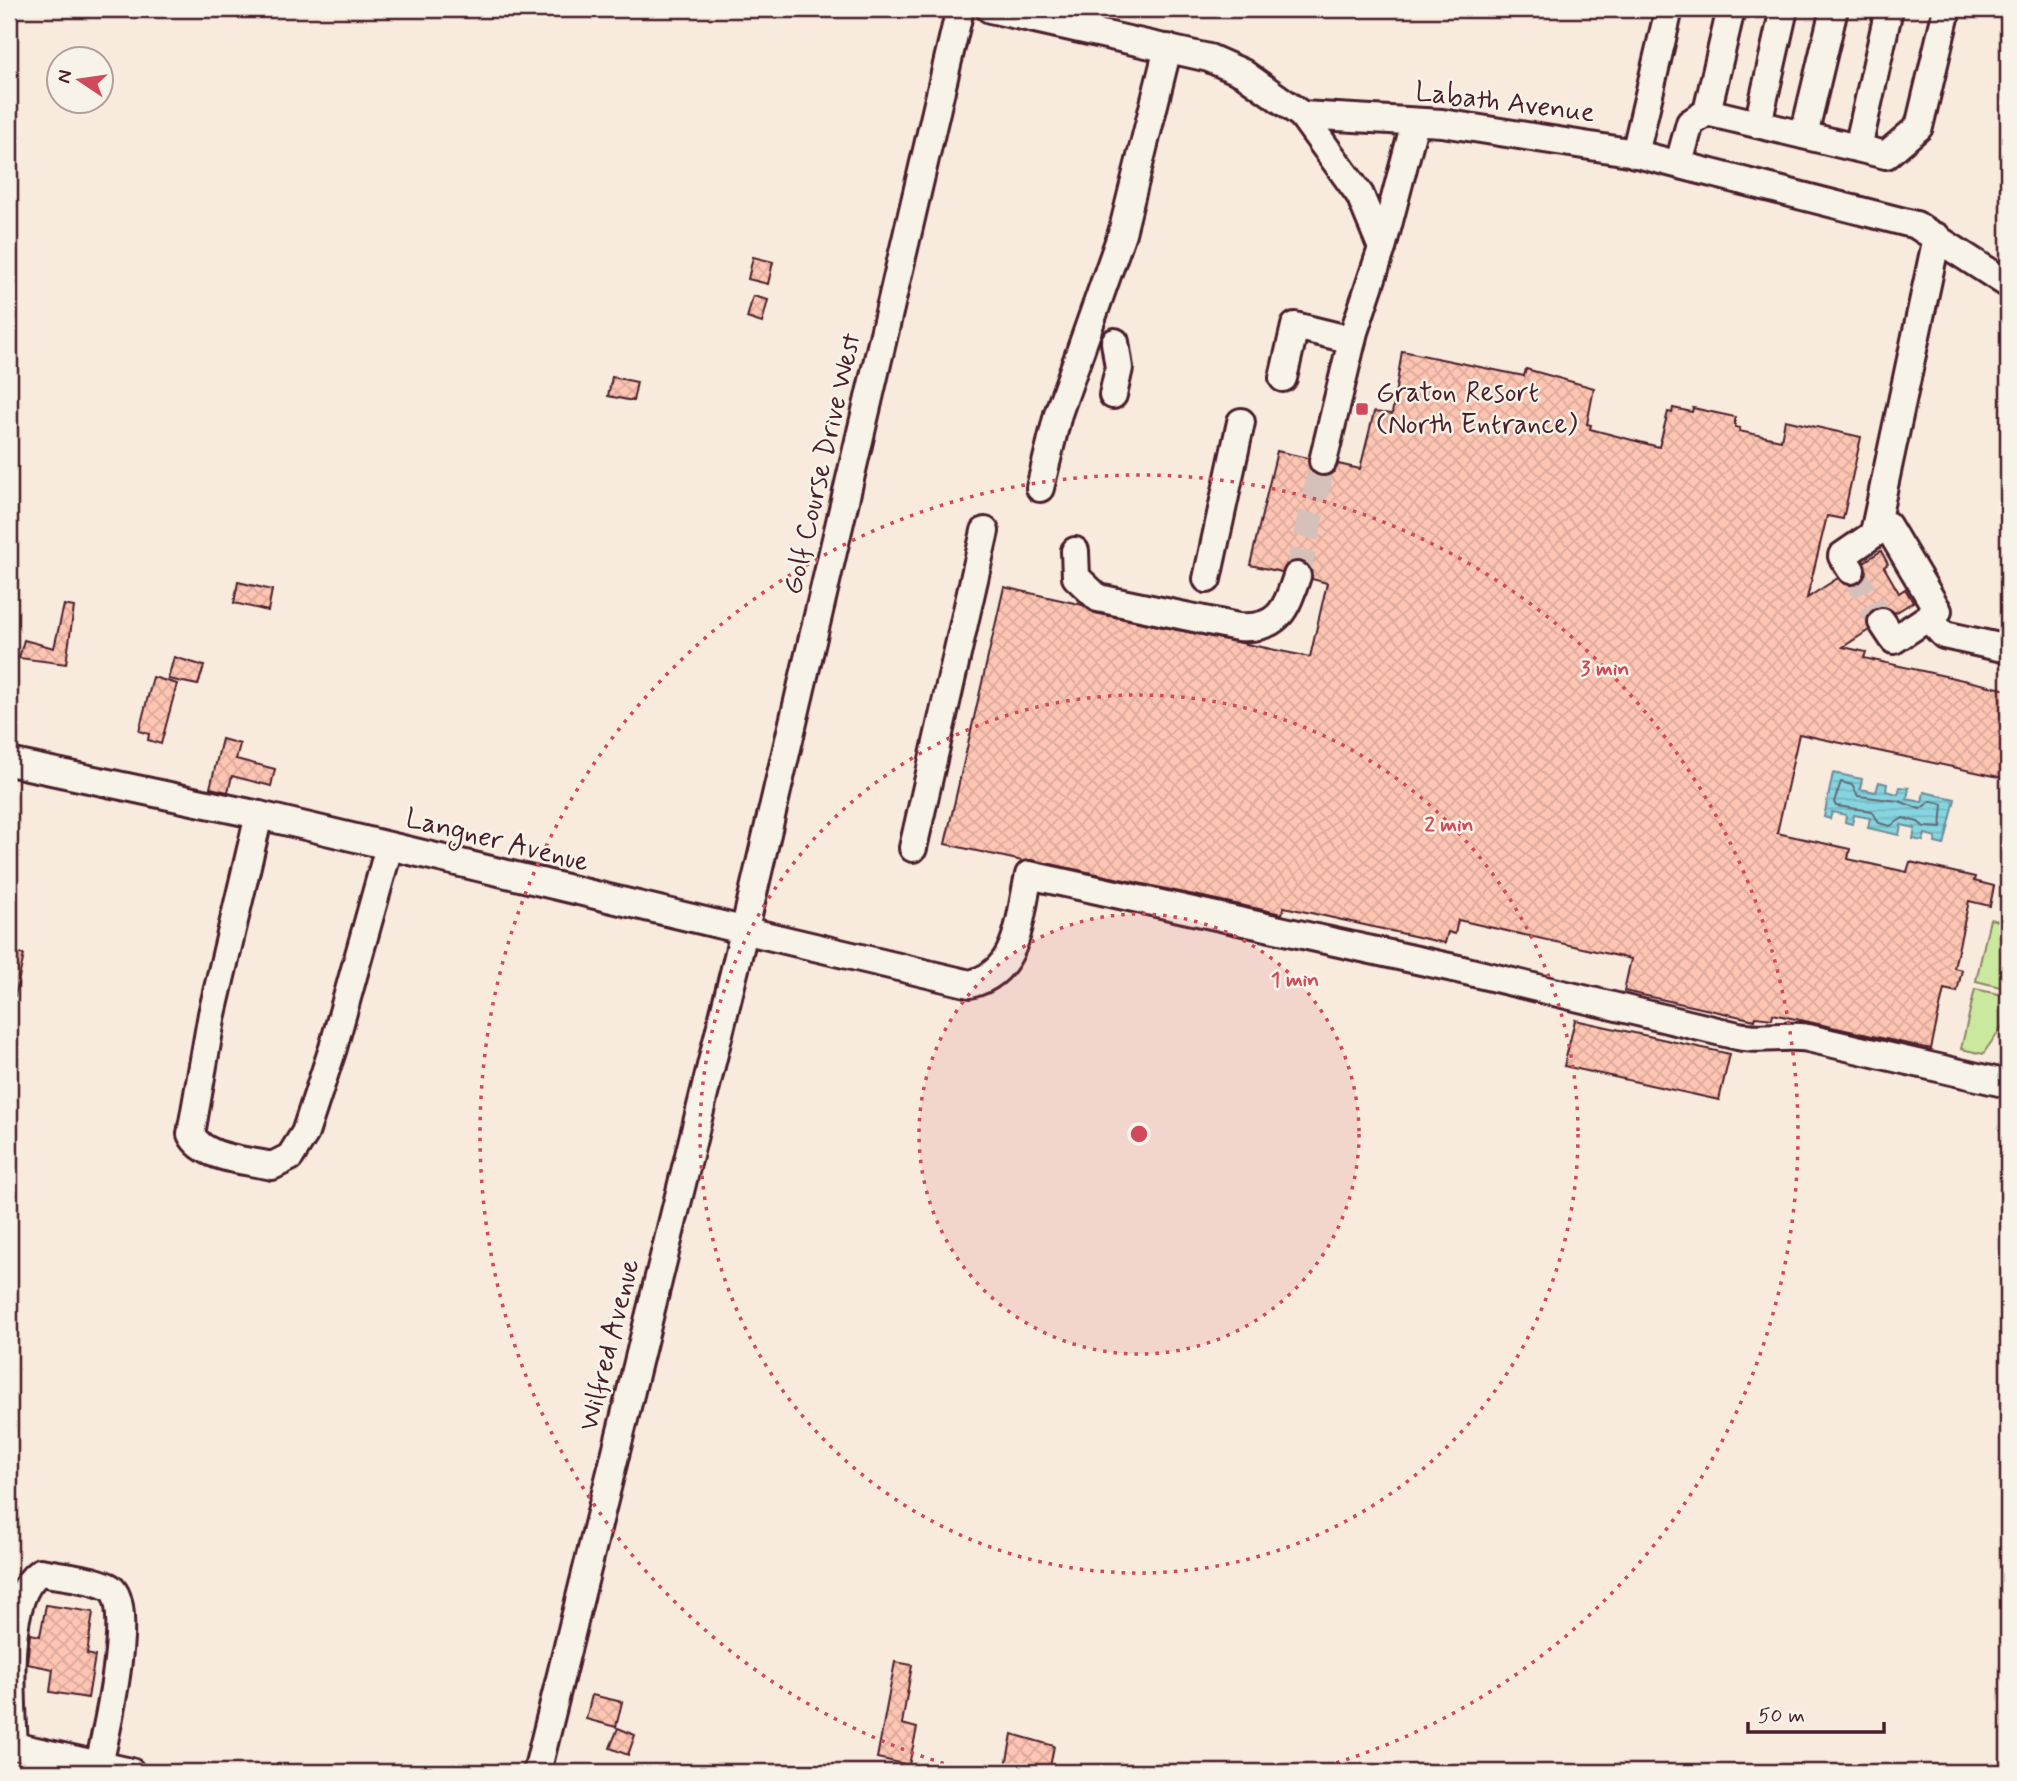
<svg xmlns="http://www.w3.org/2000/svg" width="2017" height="1781" viewBox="0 0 2017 1781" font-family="Mynerve,sans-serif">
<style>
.grass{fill:#cbe89f;stroke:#8a8465;stroke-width:2}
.water{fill:url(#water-rules);stroke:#6d8c98;stroke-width:2}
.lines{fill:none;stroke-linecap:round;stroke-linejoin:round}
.shore{stroke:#626873;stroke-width:2}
.building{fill:url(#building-cross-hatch);stroke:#4a1f2b;stroke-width:2}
.minor-tunnel{stroke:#d5c1b9;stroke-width:26;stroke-dasharray:26 13;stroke-linecap:butt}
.minor-casing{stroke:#4a1f2b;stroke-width:32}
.minor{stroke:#f7f3e8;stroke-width:26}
.ring{fill:none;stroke:#d1495b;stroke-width:3.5;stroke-dasharray:3.5 7}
.poi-dot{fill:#d1495b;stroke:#f7f3e8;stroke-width:2.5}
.labels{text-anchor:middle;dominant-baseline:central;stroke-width:5;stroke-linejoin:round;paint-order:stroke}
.street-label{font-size:28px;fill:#4a1f2b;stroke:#f7f3e8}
.poi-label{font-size:28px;fill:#4a1f2b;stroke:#f7f3e8;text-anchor:start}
.centre{fill:#d1495b;stroke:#f7f3e8;stroke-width:3.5}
.ring-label{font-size:21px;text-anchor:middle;font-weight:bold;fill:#d1495b;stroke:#f7f3e8;stroke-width:5;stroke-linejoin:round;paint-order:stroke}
</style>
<defs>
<pattern id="water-rules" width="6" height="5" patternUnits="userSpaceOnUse" patternTransform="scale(1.75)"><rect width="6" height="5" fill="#85d5e0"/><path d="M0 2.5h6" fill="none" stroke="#74b6c0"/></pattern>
<pattern id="building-cross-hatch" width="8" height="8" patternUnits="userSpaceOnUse" patternTransform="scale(1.75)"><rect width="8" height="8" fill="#fec5b3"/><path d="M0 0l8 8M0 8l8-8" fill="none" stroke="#dba99a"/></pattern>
</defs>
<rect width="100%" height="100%" fill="#f8eadd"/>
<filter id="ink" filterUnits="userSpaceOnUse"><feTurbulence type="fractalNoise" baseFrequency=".0143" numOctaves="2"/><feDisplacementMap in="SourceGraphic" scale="14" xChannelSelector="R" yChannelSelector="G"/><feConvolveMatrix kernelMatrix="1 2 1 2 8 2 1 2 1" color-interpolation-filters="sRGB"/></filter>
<g filter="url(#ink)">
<g class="grass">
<polygon points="1990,919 2008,923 2008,989 1976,981"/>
<polygon points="1975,989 2008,996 2008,1018 1983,1054 1961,1049"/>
</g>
<polygon class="water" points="1833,773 1862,779 1860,789 1876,792 1879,782 1887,784 1886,791 1898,794 1900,787 1909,788 1907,799 1922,802 1924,792 1955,799 1944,845 1935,843 1936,837 1925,834 1923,841 1913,839 1915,828 1901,825 1899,835 1868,828 1870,818 1854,815 1852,824 1845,822 1846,815 1832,812 1830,819 1824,817"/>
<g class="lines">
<polygon class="shore" points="1841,782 1852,785 1858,796 1899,801 1920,809 1931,801 1943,804 1941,828 1924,827 1918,822 1903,818 1890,826 1879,823 1872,811 1836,806 1834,802"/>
</g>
<g class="building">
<polygon points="753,257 773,262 768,284 748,279"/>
<polygon points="753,296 768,300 762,323 747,318"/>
<polygon points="1402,351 1524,376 1526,369 1594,388 1587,424 1591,425 1590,429 1659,447 1668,412 1672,413 1673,408 1692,412 1693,408 1735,417 1735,427 1740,428 1739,431 1781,440 1785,420 1861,437 1843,519 1827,516 1807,598 1838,578 1844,584 1859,584 1865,577 1864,562 1881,551 1888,564 1884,567 1899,593 1905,589 1913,602 1895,613 1888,608 1874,609 1868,616 1869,630 1843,647 1866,652 1864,658 2008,690 2008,779 1799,734 1777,833 1850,849 1848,859 1907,872 1910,862 1975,877 1974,881 1994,886 1990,906 1969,901 1954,968 1962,970 1957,992 1944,989 1931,1049 1773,1014 1772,1019 1756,1017 1755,1020 1624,991 1631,959 1458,920 1455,934 1448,932 1445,943 1284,907 1282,914 1032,860 1022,861 945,844 1004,587 1083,605 1095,613 1310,657 1327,583 1312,579 1309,566 1301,561 1287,564 1282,572 1250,565 1277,451 1308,458 1312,472 1320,476 1334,472 1338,464 1360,469 1374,412 1392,414"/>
<polygon points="612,377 637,382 633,401 608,396"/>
<polygon points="238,582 272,590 268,611 234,603"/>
<polygon points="64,605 74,607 66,664 19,658 24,640 54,648"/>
<polygon points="174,657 204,666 198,685 168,679"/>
<polygon points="153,677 177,684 161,744 148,740 149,734 139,731"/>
<polygon points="222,739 240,744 236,759 275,769 271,786 232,776 228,792 210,788"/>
<polygon points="9,951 24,955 15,996 9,995"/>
<polygon points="1575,1020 1730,1054 1719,1100 1564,1066"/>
<polygon points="46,1605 93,1612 87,1654 95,1656 88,1698 50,1692 53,1669 27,1664 30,1634 40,1636"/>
<polygon points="895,1662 912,1665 902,1724 917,1728 909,1765 877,1758"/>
<polygon points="592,1695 622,1702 616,1727 586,1719"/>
<polygon points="618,1728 635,1735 628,1755 610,1748"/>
<polygon points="1012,1734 1054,1746 1049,1772 1013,1772 1014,1768 1006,1766"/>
</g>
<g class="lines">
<g class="minor-tunnel">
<polyline points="1851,570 1882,622"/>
<polyline points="1297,576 1323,461"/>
</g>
<g class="minor-casing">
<g id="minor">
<polyline points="990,9 1209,58 1243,73 1302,115 1442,123 1629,152 1916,225 2008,284"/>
<polyline points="1707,112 1886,155 1919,127 1947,9"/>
<polyline points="1302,115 1360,195 1382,248"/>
<polyline points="1758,124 1784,9"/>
<polyline points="1804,135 1834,9"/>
<polyline points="1858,148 1889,9"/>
<polyline points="1635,154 1669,9"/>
<polyline points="1679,163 1690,123 1707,112 1731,9"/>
<polyline points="1283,378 1295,326 1352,340"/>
<polyline points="1113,395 1119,368 1115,342"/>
<polyline points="1323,461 1354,332 1382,248 1415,122"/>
<polyline points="1040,488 1058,414 1122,233 1168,48"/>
<polyline points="1874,533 1937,237"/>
<path d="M1075,551L1076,577L1098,598L1238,627C1279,630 1286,609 1297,576"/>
<polyline points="1851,570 1842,556 1887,525 1938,611 1894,640 1882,622"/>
<polyline points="1207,579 1241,422"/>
<polyline points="1928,618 1944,635 2008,649"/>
<path d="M9,762L259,815L970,984C1020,972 1019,918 1029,875L1458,969L1738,1036C1762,1041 1784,1034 1808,1038L2008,1084"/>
<path d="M259,815L212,1014L191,1134C203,1159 246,1160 272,1166L290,1157L305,1133L333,1048L389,847"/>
<polyline points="913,848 985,531"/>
<polyline points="9,1745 131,1772"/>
<path d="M14,1746C12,1705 2,1597 40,1572C61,1576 90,1578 109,1587C137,1601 105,1737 99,1765"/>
<polyline points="537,1772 744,932 960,9"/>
</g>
</g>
<use href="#minor" class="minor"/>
</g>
</g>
<circle cx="1139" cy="1134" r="220" fill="#d1495b" fill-opacity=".12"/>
<g class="ring">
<circle cx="1139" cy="1134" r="220"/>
<circle cx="1139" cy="1134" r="439"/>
<path d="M974 1772A659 659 0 1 1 1304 1772"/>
</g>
<rect class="poi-dot" x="1355" y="402" width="14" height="14" rx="3.5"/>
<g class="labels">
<g class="street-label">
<text transform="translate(1505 103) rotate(7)">Labath Avenue</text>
<text transform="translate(823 464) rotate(-77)">Golf Course Drive West</text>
<text transform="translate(497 841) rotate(14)">Langner Avenue</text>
<text transform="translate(610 1345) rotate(-76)">Wilfred Avenue</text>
</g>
<g class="poi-label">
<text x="1376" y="393">Graton Resort<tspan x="1376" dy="32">(North Entrance)</tspan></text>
</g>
</g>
<circle cx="1139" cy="1134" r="10" class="centre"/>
<g class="ring-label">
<text x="1605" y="675">3 min</text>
<text x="1449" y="831">2 min</text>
<text x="1295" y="986">1 min</text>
</g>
<rect width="2017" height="1781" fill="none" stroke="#f7f3e8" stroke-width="35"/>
<rect x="18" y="18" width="1982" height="1746" fill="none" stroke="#4a1f2b" stroke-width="2.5" filter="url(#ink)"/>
<g transform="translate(80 80) rotate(283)"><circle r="33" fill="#f7f3e8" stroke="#b29e9c" stroke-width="2"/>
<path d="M0-5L12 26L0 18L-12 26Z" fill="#d1495b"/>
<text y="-10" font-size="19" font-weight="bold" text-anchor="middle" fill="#4a1f2b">N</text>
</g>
<path d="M1748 1722v10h136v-10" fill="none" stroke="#4a1f2b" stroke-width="3.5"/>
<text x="1758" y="1722" font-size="21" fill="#4a1f2b" stroke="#f7f3e8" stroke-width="5" paint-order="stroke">50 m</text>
</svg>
